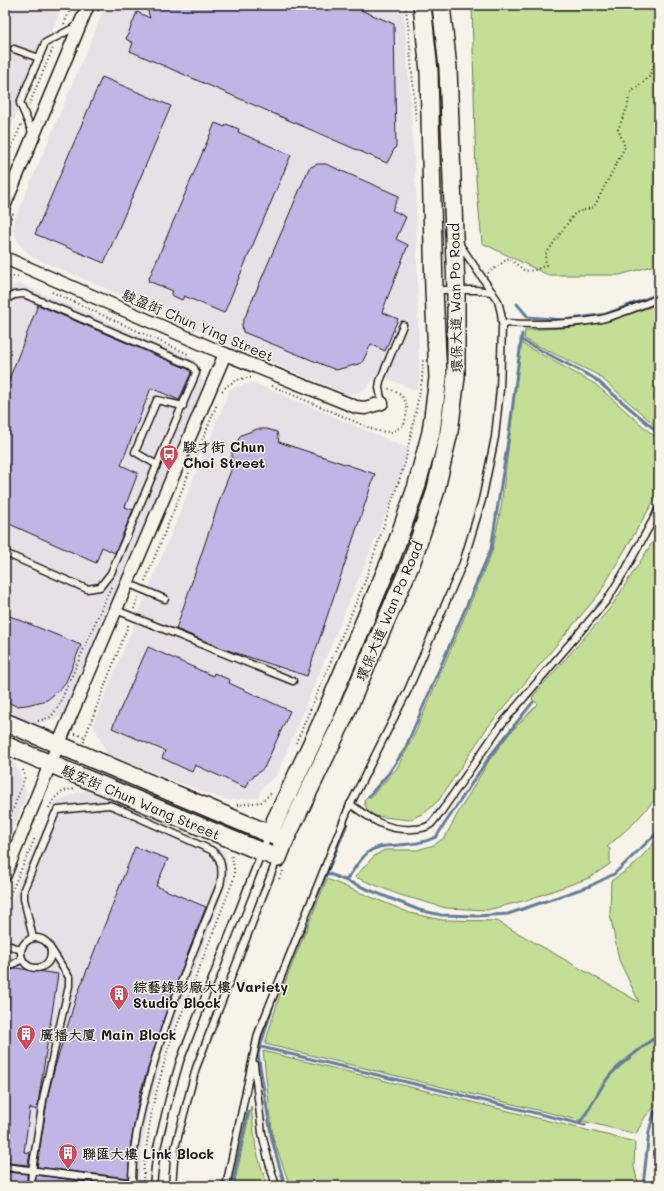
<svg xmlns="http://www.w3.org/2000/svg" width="664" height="1191" viewBox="0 0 664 1191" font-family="Mali,'LXGW WenKai TC',sans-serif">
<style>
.built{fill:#e7e0e7}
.green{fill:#c3de95;stroke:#707d58}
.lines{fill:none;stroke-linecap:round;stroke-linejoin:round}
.stream{stroke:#637e99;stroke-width:3}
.building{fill:#c1b5e6;stroke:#1c1c1c}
.lane-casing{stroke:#1c1c1c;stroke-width:9}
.street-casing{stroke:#1c1c1c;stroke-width:15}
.secondary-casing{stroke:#1c1c1c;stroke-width:20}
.path{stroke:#1c1c1c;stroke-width:2;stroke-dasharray:1 3;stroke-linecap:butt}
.lane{stroke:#f7f3e8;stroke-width:6}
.street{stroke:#f7f3e8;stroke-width:12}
.secondary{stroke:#f7f3e8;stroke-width:17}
.labels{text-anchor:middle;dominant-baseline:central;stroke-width:3;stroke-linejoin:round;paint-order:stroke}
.street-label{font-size:14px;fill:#1c1c1c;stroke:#f7f3e8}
.poi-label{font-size:14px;font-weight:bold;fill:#1c1c1c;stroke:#f7f3e8;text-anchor:start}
</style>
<rect width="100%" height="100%" fill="#f7f3e8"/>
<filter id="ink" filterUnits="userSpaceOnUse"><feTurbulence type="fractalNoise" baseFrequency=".025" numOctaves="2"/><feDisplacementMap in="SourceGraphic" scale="8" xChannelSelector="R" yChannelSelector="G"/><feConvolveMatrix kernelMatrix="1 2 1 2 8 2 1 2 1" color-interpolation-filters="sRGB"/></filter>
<g filter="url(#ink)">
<g class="built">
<polygon points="5,5 43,5 60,12 5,142"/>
<polygon points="106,5 402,5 405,23 416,192 419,380 417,391 377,374 367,388 355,394 347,394 223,342 112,291 32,257 19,244 13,230 15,219"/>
<polygon points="19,283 194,359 204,383 63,716 29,726 5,716 5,291"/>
<polygon points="253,382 409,449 403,472 277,775 260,790 259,798 230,800 220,798 108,755 93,725 230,389"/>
<polygon points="5,759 15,763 27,793 5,850"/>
<polygon points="88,789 225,851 229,878 166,1044 147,1113 138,1186 5,1186 5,920 19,881 56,801"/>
</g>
<g class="green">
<polygon points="472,5 659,5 659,264 620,275 548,275 482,243 476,180"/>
<polygon points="659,304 659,429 598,375 524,339 525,330 564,328 606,322"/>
<polygon points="521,343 595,384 659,440 659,492 599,594 487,728 439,800 426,812 409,820 375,816 368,812 365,805 364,800 368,796 371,797 397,768 413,738 492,552 501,508"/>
<polygon points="659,532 659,795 634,823 607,847 610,849 610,864 589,878 527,900 487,910 446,908 400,895 355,877 373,857 384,850 417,850 434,845 445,837 458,813 490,759 509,734 538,704 532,699 533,696 611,607"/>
<polygon points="659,838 659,1102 645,1117 636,1134 265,1044 280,994 327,879 410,913 442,920 497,921 639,1002 619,960 610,914 611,881 633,866"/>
<polygon points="263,1051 635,1142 634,1167 639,1186 290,1186 273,1138"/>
<polygon points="251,1106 256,1149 267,1186 234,1186"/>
</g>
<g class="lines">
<g class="stream">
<polyline points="517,304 528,317 564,320 606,314 659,294"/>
<polyline points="521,340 594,378 659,433"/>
<polyline points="369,796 389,773 405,749 491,549 509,434 522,334"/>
<polyline points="327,873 419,910 441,915 477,916 508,914 590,886 614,874 659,831"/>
<path d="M346,880C353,872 359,860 367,853C377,845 387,846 399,845C412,844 424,843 436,837L490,756L533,702"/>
<polyline points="281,985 347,824"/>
<polyline points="273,1005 258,1054 272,1140 285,1186"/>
<polyline points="261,1047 585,1125"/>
<path d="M579,1123C592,1108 598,1089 611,1074C622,1062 641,1049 654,1038"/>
<polyline points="232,1186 248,1112"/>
<polyline points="643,1186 649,1132 654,1112"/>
</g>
</g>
<g class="building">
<polygon points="146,5 349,5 394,24 396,146 387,163 130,51 133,43 126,39 137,12 150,18"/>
<polygon points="102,77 171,106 104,263 35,234"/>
<polygon points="215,123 225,127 226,124 239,129 238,132 291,155 224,313 184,296 182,300 171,295 173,291 148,281"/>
<polygon points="317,164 326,164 399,196 392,210 406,217 396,239 408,245 382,312 398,319 385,351 371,344 362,363 336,370 243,332 242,324 309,168"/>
<polygon points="38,305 188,369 191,373 179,400 151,388 121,465 138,473 125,507 133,510 115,553 102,547 96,563 5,522 5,390"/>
<polygon points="257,429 267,429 277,432 279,442 375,474 307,676 224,649 176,629 222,493 234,463 232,458 232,451 241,435"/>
<polygon points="5,614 81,645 66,682 58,691 47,700 27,705 16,706 5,701"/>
<polygon points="148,647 213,676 214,673 230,680 229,683 290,711 264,768 250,779 246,788 195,765 192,772 162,758 165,751 112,728"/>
<polygon points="135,847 168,859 156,886 206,907 170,1000 140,1093 131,1142 128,1178 37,1167 48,1095 55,1067 76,998"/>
<polygon points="16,968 58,974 37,1110 30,1108 24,1152 30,1153 28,1165 8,1163 9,1157 5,1157 5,998 9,972"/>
<polygon points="6,1172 27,1174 27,1186 5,1186"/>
<polygon points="36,1175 120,1186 36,1186"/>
</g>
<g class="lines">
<g class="lane-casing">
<g id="lane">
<polyline points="14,49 39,58"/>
<polyline points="33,134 20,103 45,43 77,26"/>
<path d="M458,242L498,301L501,313L502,323C535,325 568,325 601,319C621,314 640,306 659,298"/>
<polyline points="435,290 476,290 492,292"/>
<polyline points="5,300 14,295 24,294 190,365 194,368 196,373 111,573 100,587 87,589 5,553"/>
<polyline points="382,403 379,388 380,381 403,325"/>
<polyline points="157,465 135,452 157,400 183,406"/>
<polyline points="127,583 165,599"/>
<polyline points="116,610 293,681"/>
<path d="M350,804C371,819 386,831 413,829C419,829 426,828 431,824C434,821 438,815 441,812L500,726L607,600L626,569L659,509"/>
<circle cx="36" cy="953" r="15"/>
<path d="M33,938L24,899V889L55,814L58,810L109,805L115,807L211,850C223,858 223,872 220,885C195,947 169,1008 151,1073C140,1112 132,1145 132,1186"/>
<polyline points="5,944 21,950"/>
<polyline points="5,969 22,959"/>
<polyline points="254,1064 262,1133 269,1163 276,1186"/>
<polyline points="5,1167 132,1183"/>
<polyline points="31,1186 32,1171 44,1094 69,986 69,977 51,949"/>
<polyline points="153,1186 157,1148 169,1099 180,1061 268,836"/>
<polyline points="172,1186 175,1148 196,1068 277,859"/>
<polyline points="226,1186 258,1034 349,807 408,690 463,563 482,500 495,437 500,389 502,327"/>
</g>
</g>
<g class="street-casing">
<g id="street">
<polyline points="5,204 88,5"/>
<polyline points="5,258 225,354 356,407 365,408 382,403"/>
<polyline points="5,875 50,764 225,354"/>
</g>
</g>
<g class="secondary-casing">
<g id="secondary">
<polyline points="5,722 279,838"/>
<polyline points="5,745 262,852 278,858 285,840 340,726 412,561 435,493 449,432 456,377 456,290 448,68 441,5"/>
<polyline points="269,834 320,726 393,554 416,488 431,432 438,378 434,290 429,71 422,5"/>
</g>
</g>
<g class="path">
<polyline points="405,5 408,23 416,121"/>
<polyline points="98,11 101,5"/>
<polyline points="64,24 72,5"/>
<polyline points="29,105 53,48"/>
<polyline points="5,163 21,125"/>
<polyline points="11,218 14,211"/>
<polyline points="488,273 509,258 525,271 535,270 546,265 545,255 575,213 594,207 625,147 618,129 628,106 629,94 649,77 658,55 659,48"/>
<polyline points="5,276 21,277"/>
<polyline points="52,292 188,354"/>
<path d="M272,386L377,431L392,432L404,425C410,405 408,396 387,388"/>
<path d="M222,391C231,381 241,377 254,378"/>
<polyline points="145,581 217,404"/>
<polyline points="134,609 138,597"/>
<polyline points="38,721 51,717 59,705 111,587"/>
<polyline points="75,734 85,737"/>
<polyline points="84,742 85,737 129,623"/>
<polyline points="296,743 364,584 405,463 422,380 423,358"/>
<polyline points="237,805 261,802 273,792"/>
<path d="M49,808C54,796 62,789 76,789"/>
<polyline points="5,831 24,780 25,776 22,767"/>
<polyline points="279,879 283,871"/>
<polyline points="5,906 35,838"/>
<polyline points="143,1186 144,1163 152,1109 168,1049 234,878 234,867 231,854"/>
</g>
<use href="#lane" class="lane"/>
<use href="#street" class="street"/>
<use href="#secondary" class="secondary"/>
</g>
</g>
<defs>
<g id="bus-pin" transform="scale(1)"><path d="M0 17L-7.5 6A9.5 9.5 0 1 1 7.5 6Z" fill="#d1495b" stroke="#f7f3e8"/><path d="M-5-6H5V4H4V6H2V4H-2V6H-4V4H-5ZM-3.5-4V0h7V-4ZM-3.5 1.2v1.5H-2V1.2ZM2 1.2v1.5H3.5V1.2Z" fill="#fff"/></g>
<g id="building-pin" transform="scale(1)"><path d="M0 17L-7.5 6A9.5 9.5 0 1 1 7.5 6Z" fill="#d1495b" stroke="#f7f3e8"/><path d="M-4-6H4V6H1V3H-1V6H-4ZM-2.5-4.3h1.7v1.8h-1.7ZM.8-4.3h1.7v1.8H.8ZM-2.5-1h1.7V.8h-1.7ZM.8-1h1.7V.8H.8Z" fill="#fff"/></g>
</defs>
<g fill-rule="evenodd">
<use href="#bus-pin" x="169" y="454"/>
<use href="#building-pin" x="119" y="994"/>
<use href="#building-pin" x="26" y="1034"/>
<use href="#building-pin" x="68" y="1153"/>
</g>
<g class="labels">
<g class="street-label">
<text transform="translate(455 298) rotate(-91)">環保大道 Wan Po Road</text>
<text transform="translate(198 325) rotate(23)">駿盈街 Chun Ying Street</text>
<text transform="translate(389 611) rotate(-67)">環保大道 Wan Po Road</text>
<text transform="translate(141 802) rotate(23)">駿宏街 Chun Wang Street</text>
</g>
<g class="poi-label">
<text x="183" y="446">駿才街 Chun<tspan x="183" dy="16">Choi Street</tspan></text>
<text x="133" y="986">綜藝錄影廠大樓 Variety<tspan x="133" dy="16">Studio Block</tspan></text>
<text x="40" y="1034">廣播大廈 Main Block</text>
<text x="82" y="1153">聯匯大樓 Link Block</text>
</g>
</g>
<rect width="664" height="1191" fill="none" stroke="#f7f3e8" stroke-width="20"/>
<rect x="10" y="10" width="644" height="1171" fill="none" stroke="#1c1c1c" stroke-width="1.5" filter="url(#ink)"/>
</svg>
